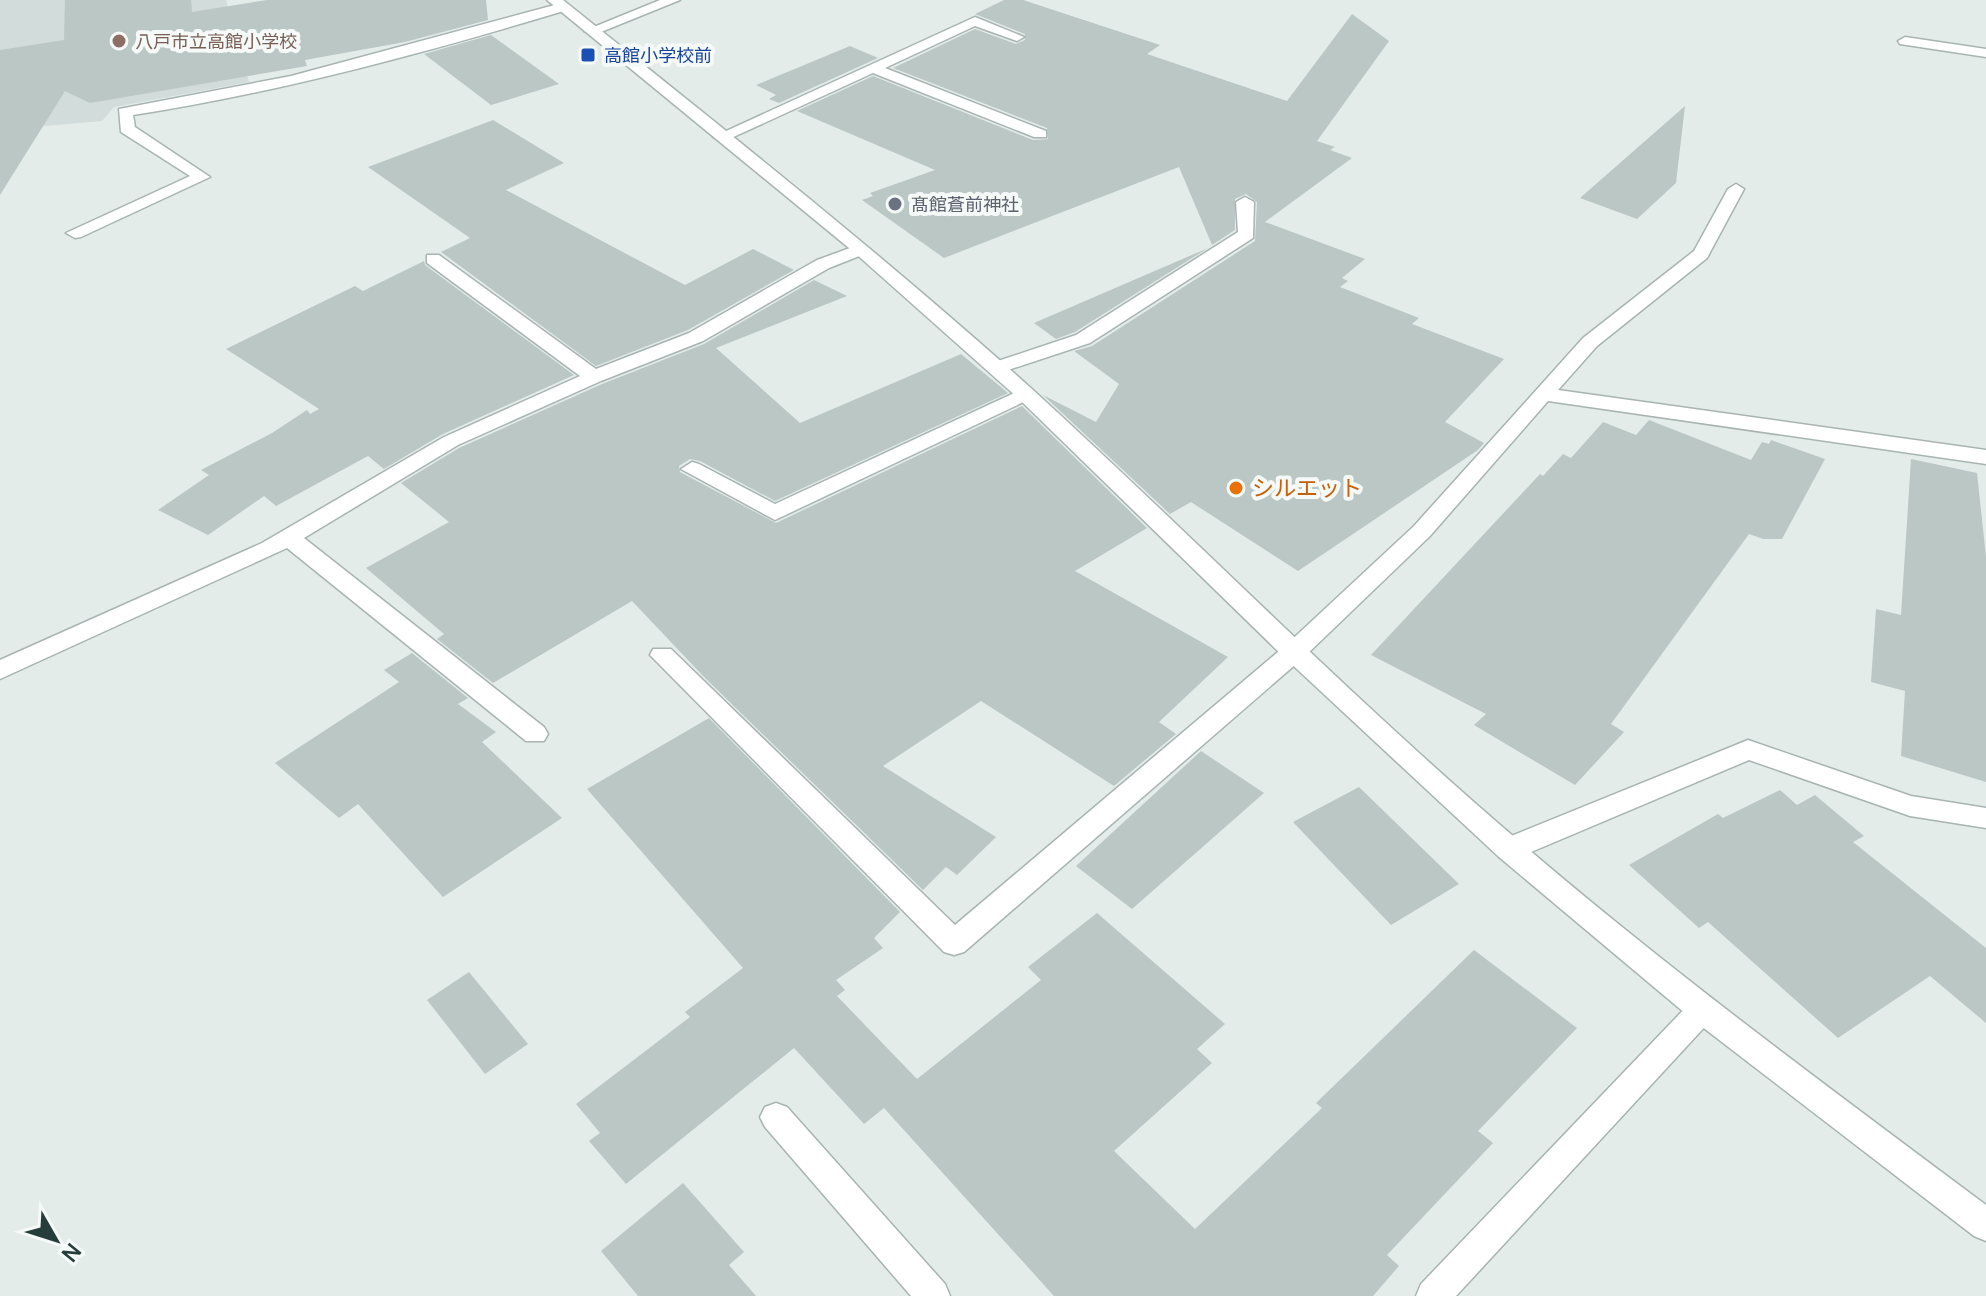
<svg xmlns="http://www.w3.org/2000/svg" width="1986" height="1296" viewBox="0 0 1986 1296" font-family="Manrope,'Noto Sans JP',sans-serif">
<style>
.built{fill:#d2dcda}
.building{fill:#bac7c4}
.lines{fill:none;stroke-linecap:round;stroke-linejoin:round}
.minor-casing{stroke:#a7b4b2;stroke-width:3}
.tertiary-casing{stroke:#a7b4b2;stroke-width:3}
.minor{fill:#fff;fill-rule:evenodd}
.tertiary{fill:#fff;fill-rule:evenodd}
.education-dot{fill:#8d6e63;stroke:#f5f9f8;stroke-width:3}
.transit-dot{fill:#1a4fb4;stroke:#f5f9f8;stroke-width:3}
.worship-dot{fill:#6b7280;stroke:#f5f9f8;stroke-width:3}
.food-dot{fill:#e8710a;stroke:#f5f9f8;stroke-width:3}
.labels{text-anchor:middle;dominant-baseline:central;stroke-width:8;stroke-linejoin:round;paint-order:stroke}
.far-education-label{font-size:18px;fill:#785e54;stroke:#f5f9f8;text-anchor:start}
.far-transit-label{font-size:18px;fill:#164399;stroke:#f5f9f8;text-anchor:start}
.far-worship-label{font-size:18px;fill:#5b616d;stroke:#f5f9f8;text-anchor:start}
.food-label{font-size:22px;fill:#c56008;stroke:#f5f9f8;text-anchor:start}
</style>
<rect width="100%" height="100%" fill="#e4ecea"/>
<polygon class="built" points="0,0 226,0 249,82 114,107 102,121 0,130"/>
<g class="building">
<polygon points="65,0 191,0 192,12 267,0 486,0 488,20 405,42 305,60 307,66 90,103 65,91 0,195 0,50 64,40"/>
<polygon points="1004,0 1023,0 1160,45 1147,54 1287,101 1352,14 1389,41 1317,141 1335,147 1330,150 1352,158 1265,222 1365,259 1342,278 1348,281 1340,287 1419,318 1412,324 1504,359 1445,422 1484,443 1478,450 1298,571 1191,502 1170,514 1043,395 1096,422 1119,384 1074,351 1092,346 1255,241 1257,202 1246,194 1235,199 1235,230 1212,245 1179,167 944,258 862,200 873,196 870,193 935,170 797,111 873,76 1033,140 1048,139 1047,128 893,68 975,29 1016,44 1025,40 1025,34 975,14"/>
<polygon points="491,35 559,84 491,105 424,54"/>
<polygon points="850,46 878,58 779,103 769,99 776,95 756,85"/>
<polygon points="1685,106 1676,183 1637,219 1580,198"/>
<polygon points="493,120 564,163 506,190 685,285 753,249 794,270 688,330 596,366 441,252 470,238 368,167"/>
<polygon points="1208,248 1075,332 1056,339 1034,323"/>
<polygon points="424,261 425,265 574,375 443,434 384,469 368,456 276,506 264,496 208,535 158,510 209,475 201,470 272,433 307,410 310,414 319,409 226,349 355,286 363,291"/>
<polygon points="814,280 847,296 716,348 800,423 961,354 1008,393 775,501 700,461 690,459 679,466 680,472 776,523 1022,406 1147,528 1075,571 1228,657 1159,722 1176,734 1114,786 981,701 883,766 996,837 957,875 946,867 923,890 705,678 632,601 493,683 437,639 444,634 366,568 449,522 401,483 459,448 602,384 704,344"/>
<polygon points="1649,420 1751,460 1762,442 1769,444 1771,440 1825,459 1782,539 1763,539 1749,534 1611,724 1624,732 1575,785 1474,725 1486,714 1371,655 1540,474 1543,476 1563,454 1571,458 1603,422 1636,435"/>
<polygon points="1911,459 1977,473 1986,557 1986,782 1901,756 1905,691 1871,682 1876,609 1901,615"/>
<polygon points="412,653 468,698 458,704 496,732 482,742 562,818 443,897 358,804 339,818 275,763 399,682 384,670"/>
<polygon points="709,718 900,912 874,938 883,948 836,980 845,990 837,996 917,1079 1041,980 1028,967 1097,913 1225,1024 1197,1049 1212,1063 1114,1151 1195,1229 1322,1108 1316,1103 1474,950 1577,1028 1478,1131 1493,1143 1387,1255 1399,1266 1373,1296 1054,1296 884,1108 864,1124 794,1048 626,1184 589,1141 600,1133 576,1104 690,1017 685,1012 743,968 587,789"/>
<polygon points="1201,751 1264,793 1132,909 1076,866"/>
<polygon points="1359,787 1459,884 1391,925 1293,822"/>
<polygon points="1780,790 1797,805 1815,795 1864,836 1853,842 1986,948 1986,1023 1930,976 1838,1038 1708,922 1699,928 1629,865 1718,814 1723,818"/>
<polygon points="469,972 528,1044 485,1074 427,1000"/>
<polygon points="683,1183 744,1252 729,1265 756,1296 638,1296 601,1251"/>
</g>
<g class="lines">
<g class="minor-casing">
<g id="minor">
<polygon points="660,0 680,0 596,34 584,31"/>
<path d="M562,3L569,7L567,10C424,53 281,92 133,115L135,127L210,177L81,237L75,238L66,233L190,176L121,132L119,109L291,76Z"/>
<polygon points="975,17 1024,37 1017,41 975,26 885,68 1046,131 1046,137 1034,137 873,73 727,140 713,137"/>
<polygon points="1905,37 1986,49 1986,57 1900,44 1898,41"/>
<polygon points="1736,184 1744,189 1707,258 1597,346 1558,390 1986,450 1986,464 1548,401 1430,536 1303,658 964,952 954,955 944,952 650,655 653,649 671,649 955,925 1285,646 1414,526 1583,338 1694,251 1728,189"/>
<polygon points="1245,197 1254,202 1253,238 1090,343 996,374 986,368 989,364 1076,335 1238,232 1236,202"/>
<polygon points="861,244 870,249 867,253 829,268 703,341 601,381 458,445 304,538 544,727 548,734 544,741 526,741 287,548 0,679 0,660 262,543 444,437 580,376 427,263 427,255 439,255 596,369 689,333 817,260"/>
<polygon points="1025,388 1035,394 1032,398 775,520 681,469 692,462 699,464 775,504"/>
<polygon points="1748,740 1911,796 1986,808 1986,828 1910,816 1749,760 1519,857 1509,860 1499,857 1495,849 1499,841"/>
<polygon points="1702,997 1712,1001 1717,1010 1712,1019 1456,1296 1416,1296 1421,1284 1692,1001"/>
<polygon points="776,1103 787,1107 945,1284 950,1296 911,1296 765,1127 760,1117 765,1107"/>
</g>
</g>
<g class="tertiary-casing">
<path id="tertiary" d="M547,0H563C721,127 881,253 1032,389C1196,539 1351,698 1520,842C1669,970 1828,1087 1986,1205V1241L1974,1236L1692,1019L1499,857L1285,658L1018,398L855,253Z"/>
</g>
<use href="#minor" class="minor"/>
<use href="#tertiary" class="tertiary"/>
</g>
<circle class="education-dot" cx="119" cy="41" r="8"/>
<rect class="transit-dot" x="580" y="47" width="16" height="16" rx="4"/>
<circle class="worship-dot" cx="895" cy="204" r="8"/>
<circle class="food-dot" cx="1236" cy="488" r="8"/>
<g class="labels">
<g class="far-education-label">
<text x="135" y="41">八戸市立高館小学校</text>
</g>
<g class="far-transit-label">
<text x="604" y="55">高館小学校前</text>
</g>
<g class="far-worship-label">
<text x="911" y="204">髙館蒼前神社</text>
</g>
<g class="food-label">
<text x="1252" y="488">シルエット</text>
</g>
</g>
<g transform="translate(56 1240) rotate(129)" stroke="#f5f9f8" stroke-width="6" paint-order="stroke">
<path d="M0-6L14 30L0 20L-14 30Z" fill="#253d3b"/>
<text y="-12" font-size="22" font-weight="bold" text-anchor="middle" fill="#253d3b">N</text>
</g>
</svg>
